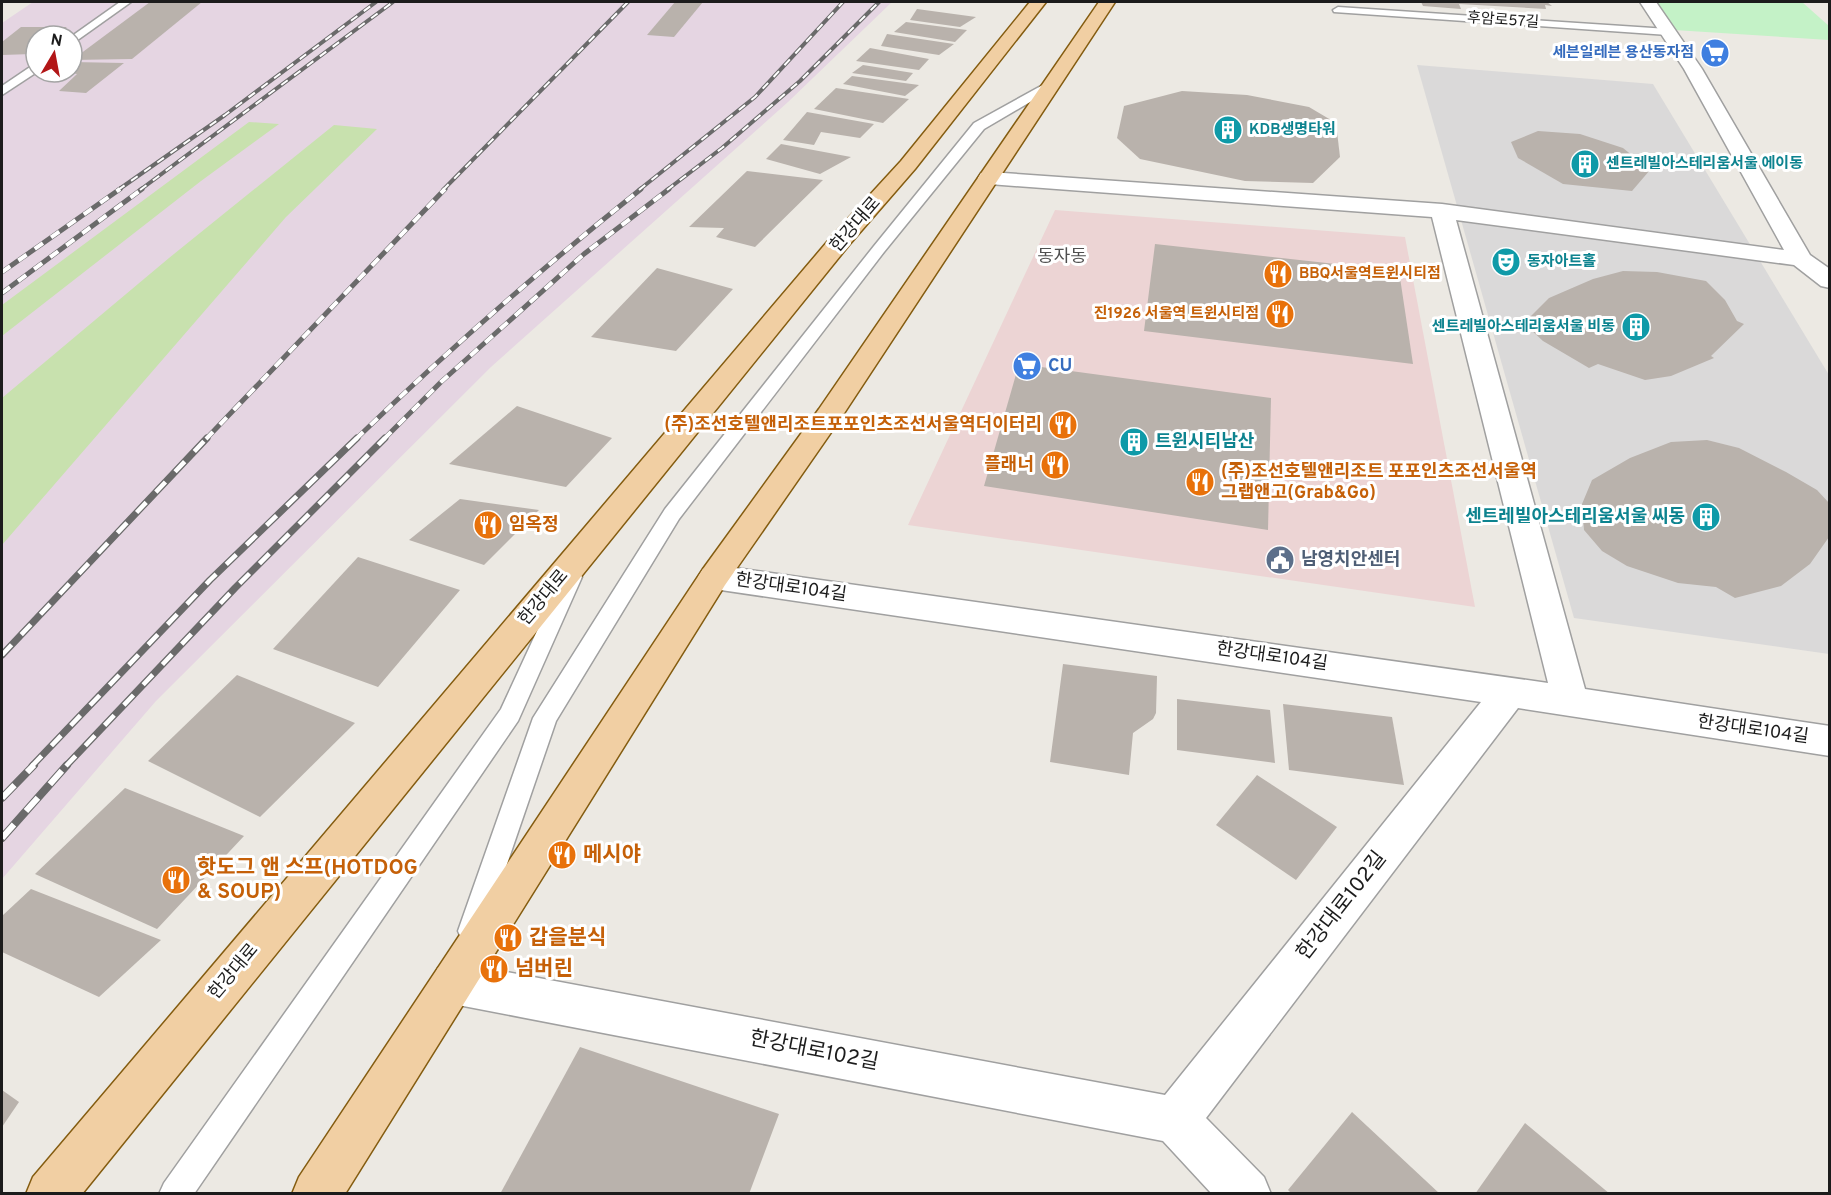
<svg xmlns="http://www.w3.org/2000/svg" width="1831" height="1195" viewBox="0 0 1831 1195" font-family="Overpass,'Noto Sans KR',sans-serif">
<style>
.residential{fill:#dad9d9}
.commercial{fill:#ecd4d4}
.industrial{fill:#e5d5e2;fill-rule:evenodd}
.grass{fill:#c8e1ae}
.park{fill:#c4f2c7}
.building{fill:#b9b2ac}
.lines{fill:none;stroke-linecap:round;stroke-linejoin:round}
.lane-casing{stroke:#a0a0a0;stroke-width:3}
.street-casing{stroke:#a0a0a0;stroke-width:3}
.primary-casing{stroke:#845c10;stroke-width:3}
.lane{fill:#fff;fill-rule:evenodd}
.street{fill:#fff;fill-rule:evenodd}
.primary{fill:#f1cfa3;fill-rule:evenodd}
.rail-far3-casing{stroke:#6a6a6a;stroke-width:4}
.rail-far2-casing{stroke:#6a6a6a;stroke-width:5}
.rail-far1-casing{stroke:#6a6a6a;stroke-width:7}
.rail-casing{stroke:#6a6a6a;stroke-width:8}
.rail-far3{stroke:#fff;stroke-width:2;stroke-dasharray:8;stroke-linecap:butt}
.rail-far2{stroke:#fff;stroke-width:4;stroke-dasharray:10;stroke-linecap:butt}
.rail-far1{stroke:#fff;stroke-width:4.5;stroke-dasharray:14;stroke-linecap:butt}
.rail{stroke:#fff;stroke-width:6;stroke-dasharray:18;stroke-linecap:butt}
.labels{text-anchor:middle;dominant-baseline:central;stroke-width:6;stroke-linejoin:round;paint-order:stroke}
.far-street-label{font-size:15px;fill:#1c1c1c;stroke:#fff}
.far-shop-label{font-size:15px;font-weight:bold;fill:#366cbe;stroke:#fff;text-anchor:end}
.far-culture-label{font-size:15px;font-weight:bold;fill:#0d838f;stroke:#fff;text-anchor:start}
.far-food-label{font-size:15px;font-weight:bold;fill:#c56008;stroke:#fff;text-anchor:start}
.street-label{font-size:18px;fill:#1c1c1c;stroke:#fff}
.far-quarter-label{font-size:18px;fill:#4f4f4f;stroke:#fff}
.shop-label{font-size:18px;font-weight:bold;fill:#366cbe;stroke:#fff;text-anchor:start}
.food-label{font-size:18px;font-weight:bold;fill:#c56008;stroke:#fff;text-anchor:end}
.culture-label{font-size:18px;font-weight:bold;fill:#0d838f;stroke:#fff;text-anchor:start}
.service-label{font-size:18px;font-weight:bold;fill:#4e5e75;stroke:#fff;text-anchor:start}
.near-food-label{font-size:21px;font-weight:bold;fill:#c56008;stroke:#fff;text-anchor:start}
.near-street-label{font-size:21px;fill:#1c1c1c;stroke:#fff}
</style>
<rect width="100%" height="100%" fill="#ece9e3"/>
<polygon class="residential" points="1417,65 1653,84 1829,375 1829,654 1574,618"/>
<polygon class="commercial" points="1055,210 1405,237 1475,607 908,525"/>
<path class="industrial" d="M33,2H892L788,102L491,367L156,701L2,879V23ZM36,36H72V72H36Z"/>
<g class="grass">
<polygon points="249,122 279,124 201,181 2,336 2,305"/>
<polygon points="334,125 377,129 286,217 2,545 2,398 169,258"/>
</g>
<polygon class="park" points="1657,2 1802,2 1829,26 1829,40 1674,30"/>
<g class="building">
<polygon points="150,2 202,2 132,59 72,60"/>
<polygon points="675,2 703,2 674,37 647,35"/>
<polygon points="1421,2 1547,2 1552,6 1545,5 1546,9 1459,4 1461,9 1423,6"/>
<polygon points="917,9 976,17 960,27 910,20"/>
<polygon points="906,22 967,30 955,42 894,32"/>
<polygon points="21,27 67,27 55,36 36,36 36,51 32,54 2,55 2,42"/>
<polygon points="887,34 954,44 939,55 881,46"/>
<polygon points="870,48 929,59 919,70 856,61"/>
<polygon points="72,62 124,63 86,93 59,91 77,74 72,73"/>
<polygon points="863,65 913,73 906,81 852,73"/>
<polygon points="852,76 919,85 905,96 843,84"/>
<polygon points="836,88 909,99 883,123 814,109"/>
<polygon points="1182,91 1247,95 1309,107 1336,123 1340,157 1313,183 1245,181 1140,159 1117,138 1124,106"/>
<polygon points="807,112 874,124 860,138 821,132 814,145 783,140"/>
<polygon points="1538,131 1580,134 1623,148 1650,170 1632,191 1563,184 1518,158 1511,142"/>
<polygon points="781,144 851,157 820,174 766,159"/>
<polygon points="747,171 823,180 755,247 716,237 724,228 689,227"/>
<polygon points="1155,244 1399,271 1413,364 1144,331"/>
<polygon points="657,268 733,289 676,351 591,337"/>
<polygon points="1623,271 1657,272 1706,281 1725,300 1737,321 1744,324 1711,356 1714,358 1671,376 1645,380 1598,364 1589,368 1543,341 1530,329 1527,320 1549,298 1593,279"/>
<polygon points="1019,364 1271,398 1268,530 984,486"/>
<polygon points="517,406 612,438 566,487 449,464"/>
<polygon points="1707,440 1739,448 1786,472 1817,490 1830,504 1829,537 1810,564 1781,586 1735,598 1716,587 1678,583 1627,566 1602,551 1584,530 1582,504 1592,480 1630,458 1671,442"/>
<polygon points="460,499 539,510 484,565 409,540"/>
<polygon points="358,557 460,590 378,687 273,649"/>
<polygon points="1063,664 1157,676 1156,713 1153,719 1133,733 1129,775 1050,762"/>
<polygon points="237,675 355,723 260,817 148,761"/>
<polygon points="1177,699 1270,710 1275,763 1177,750"/>
<polygon points="1283,704 1392,717 1404,785 1289,770"/>
<polygon points="1257,775 1337,827 1296,880 1216,825"/>
<polygon points="125,788 244,836 157,929 35,874"/>
<polygon points="31,889 161,940 99,997 2,952 2,916"/>
<polygon points="580,1047 779,1114 749,1194 500,1194"/>
<polygon points="2,1090 19,1102 2,1127"/>
<polygon points="1352,1112 1440,1194 1292,1194 1288,1190"/>
<polygon points="1525,1123 1610,1194 1475,1194"/>
</g>
<g class="lines">
<g class="lane-casing">
<g id="lane">
<polygon points="120,2 131,2 72,44 72,36"/>
<polygon points="1338,7 1668,29 1674,32 1668,35 1334,12 1333,10"/>
<polygon points="36,63 37,72 2,95 2,86"/>
<polygon points="1050,81 1056,85 1054,88 984,129 884,252 679,519 556,721 484,931 480,940 471,944 462,940 458,931 533,718 665,509 874,246 974,123"/>
<polygon points="572,569 579,572 582,577 518,721 194,1194 159,1194 164,1183 501,709 562,577 565,572"/>
</g>
</g>
<g class="street-casing">
<polygon id="street" points="1640,2 1656,2 1702,69 1810,255 1830,269 1830,288 1821,286 1794,265 1456,220 1585,689 1830,726 1830,756 1518,708 1206,1118 1264,1177 1271,1194 1212,1194 1163,1141 453,1004 438,998 431,983 438,968 453,962 1165,1095 1481,702 714,589 703,585 698,577 703,569 714,565 1548,683 1432,217 989,184 981,183 978,178 981,173 989,172 1442,204 1784,250 1684,69"/>
</g>
<g class="primary-casing">
<g id="primary">
<polygon points="1030,2 1046,2 915,169 849,245 82,1194 26,1194 33,1177 833,235 901,161"/>
<polygon points="1099,2 1115,2 839,421 725,585 345,1194 292,1194 299,1177 703,569 819,409"/>
</g>
</g>
<use href="#lane" class="lane"/>
<use href="#street" class="street"/>
<use href="#primary" class="primary"/>
<g class="rail-far3-casing">
<g id="rail-far3">
<polyline points="118,190 225,115 376,2"/>
<polyline points="140,190 393,2"/>
<polyline points="443,190 628,2"/>
<polyline points="639,190 755,97 843,2"/>
<polyline points="667,190 722,148 800,81 879,2"/>
</g>
</g>
<g class="rail-far2-casing">
<g id="rail-far2">
<polyline points="2,272 120,189"/>
<polyline points="2,293 142,189"/>
<polyline points="206,439 445,189"/>
<path d="M356,439C447,351 542,268 641,189"/>
<polyline points="384,439 441,382 584,254 669,189"/>
</g>
</g>
<g class="rail-far1-casing">
<g id="rail-far1">
<polyline points="2,655 207,438"/>
<polyline points="32,766 210,580 357,438"/>
<polyline points="66,766 235,588 385,438"/>
</g>
</g>
<g class="rail-casing">
<g id="rail">
<polyline points="2,798 34,765"/>
<polyline points="2,838 67,765"/>
</g>
</g>
<use href="#rail-far3" class="rail-far3"/>
<use href="#rail-far2" class="rail-far2"/>
<use href="#rail-far1" class="rail-far1"/>
<use href="#rail" class="rail"/>
</g>
<defs>
<g id="supermarket-disc" transform="scale(1.5)"><circle r="9.5" fill="#3f7fe0" stroke="#fff"/><path d="M-6-5.5h2.5l.6 2H6L4.5 2H-2.5L-4.4-4H-6ZM-1.5 3.2a1.3 1.3 0 1 0 .1 0ZM3 3.2a1.3 1.3 0 1 0 .1 0Z" fill="#fff"/></g>
<g id="building-disc" transform="scale(1.5)"><circle r="9.5" fill="#0f9aa8" stroke="#fff"/><path d="M-4-6H4V6H1V3H-1V6H-4ZM-2.5-4.3h1.7v1.8h-1.7ZM.8-4.3h1.7v1.8H.8ZM-2.5-1h1.7V.8h-1.7ZM.8-1h1.7V.8H.8Z" fill="#fff"/></g>
<g id="theatre-disc" transform="scale(1.5)"><circle r="9.5" fill="#0f9aa8" stroke="#fff"/><path d="M-5-5.5Q0-4 5-5.5V0Q5 5 0 6Q-5 5-5 0ZM-3.3-2.5H-1v1.5H-3.3ZM1-2.5H3.3v1.5H1ZM-2.8 1Q0 5.5 2.8 1Z" fill="#fff"/></g>
<g id="restaurant-disc" transform="scale(1.5)"><circle r="9.5" fill="#e8710a" stroke="#fff"/><path d="M-5-6h1v4h1v-4h1v4h1v-4h1v5L-1.5 .5V6h-2V.5L-5-1ZM5-6V6H3V1.5H1.5Q1.5-4 5-6Z" fill="#fff"/></g>
<g id="civic-disc" transform="scale(1.5)"><circle r="9.5" fill="#5c6f8a" stroke="#fff"/><path d="M-.6-6.5H3V-4.5H.6V-3L4-1V1h2V6H-6V1h2V-1L-.6-3ZM-1.2 2.5V6h2.4V2.5Z" fill="#fff"/></g>
</defs>
<g fill-rule="evenodd">
<use href="#supermarket-disc" x="1715" y="53"/>
<use href="#building-disc" x="1228" y="130"/>
<use href="#building-disc" x="1585" y="164"/>
<use href="#theatre-disc" x="1506" y="262"/>
<use href="#restaurant-disc" x="1278" y="274"/>
<use href="#restaurant-disc" x="1280" y="314"/>
<use href="#building-disc" x="1636" y="327"/>
<use href="#supermarket-disc" x="1027" y="366"/>
<use href="#restaurant-disc" x="1063" y="425"/>
<use href="#building-disc" x="1134" y="442"/>
<use href="#restaurant-disc" x="1055" y="465"/>
<use href="#restaurant-disc" x="1200" y="482"/>
<use href="#building-disc" x="1706" y="517"/>
<use href="#restaurant-disc" x="488" y="525"/>
<use href="#civic-disc" x="1280" y="560"/>
<use href="#restaurant-disc" x="562" y="855"/>
<use href="#restaurant-disc" x="176" y="880"/>
<use href="#restaurant-disc" x="508" y="938"/>
<use href="#restaurant-disc" x="494" y="969"/>
</g>
<g class="labels">
<g class="far-street-label">
<text transform="translate(1503 21) rotate(4)">후암로57길</text>
</g>
<g class="far-shop-label">
<text x="1694" y="53">세븐일레븐 용산동자점</text>
</g>
<g class="far-culture-label">
<text x="1249" y="130">KDB생명타워</text>
<text x="1606" y="164">센트레빌아스테리움서울 에이동</text>
<text x="1527" y="262">동자아트홀</text>
<text x="1615" y="327" text-anchor="end">센트레빌아스테리움서울 비동</text>
</g>
<g class="far-food-label">
<text x="1299" y="274">BBQ서울역트윈시티점</text>
<text x="1259" y="314" text-anchor="end">진1926 서울역 트윈시티점</text>
</g>
<g class="street-label">
<text transform="translate(856 225) rotate(-49)">한강대로</text>
<text transform="translate(791 588) rotate(8)">한강대로104길</text>
<text transform="translate(544 598) rotate(-50)">한강대로</text>
<text transform="translate(1272 657) rotate(8)">한강대로104길</text>
<text transform="translate(1753 730) rotate(8)">한강대로104길</text>
<text transform="translate(234 972) rotate(-50)">한강대로</text>
</g>
<g class="far-quarter-label">
<text x="1062" y="257">동자동</text>
</g>
<g class="shop-label">
<text x="1048" y="366">CU</text>
</g>
<g class="food-label">
<text x="1042" y="425">(주)조선호텔앤리조트포포인츠조선서울역더이터리</text>
<text x="1034" y="465">플래너</text>
<text x="1221" y="472" text-anchor="start">(주)조선호텔앤리조트 포포인츠조선서울역<tspan x="1221" dy="21">그랩앤고(Grab&amp;Go)</tspan></text>
<text x="509" y="525" text-anchor="start">임옥정</text>
</g>
<g class="culture-label">
<text x="1155" y="442">트윈시티남산</text>
<text x="1685" y="517" text-anchor="end">센트레빌아스테리움서울 씨동</text>
</g>
<g class="service-label">
<text x="1301" y="560">남영치안센터</text>
</g>
<g class="near-food-label">
<text x="583" y="855">메시야</text>
<text x="197" y="868">핫도그 앤 스프(HOTDOG<tspan x="197" dy="24">&amp; SOUP)</tspan></text>
<text x="529" y="938">갑을분식</text>
<text x="515" y="969">넘버린</text>
</g>
<g class="near-street-label">
<text transform="translate(1342 906) rotate(-52)">한강대로102길</text>
<text transform="translate(814 1051) rotate(11)">한강대로102길</text>
</g>
</g>
<rect width="1831" height="1195" fill="none" stroke="#1c1c1c" stroke-width="6"/>
<g transform="translate(54 54) rotate(10)"><circle r="28" fill="#ffffff" stroke="#a4a4a4" stroke-width="1.5"/>
<path d="M0-4.5L10 22L0 15L-10 22Z" fill="#b21617"/>
<text y="-9" font-size="16" font-weight="bold" text-anchor="middle" fill="#1c1c1c">N</text>
</g>
</svg>
